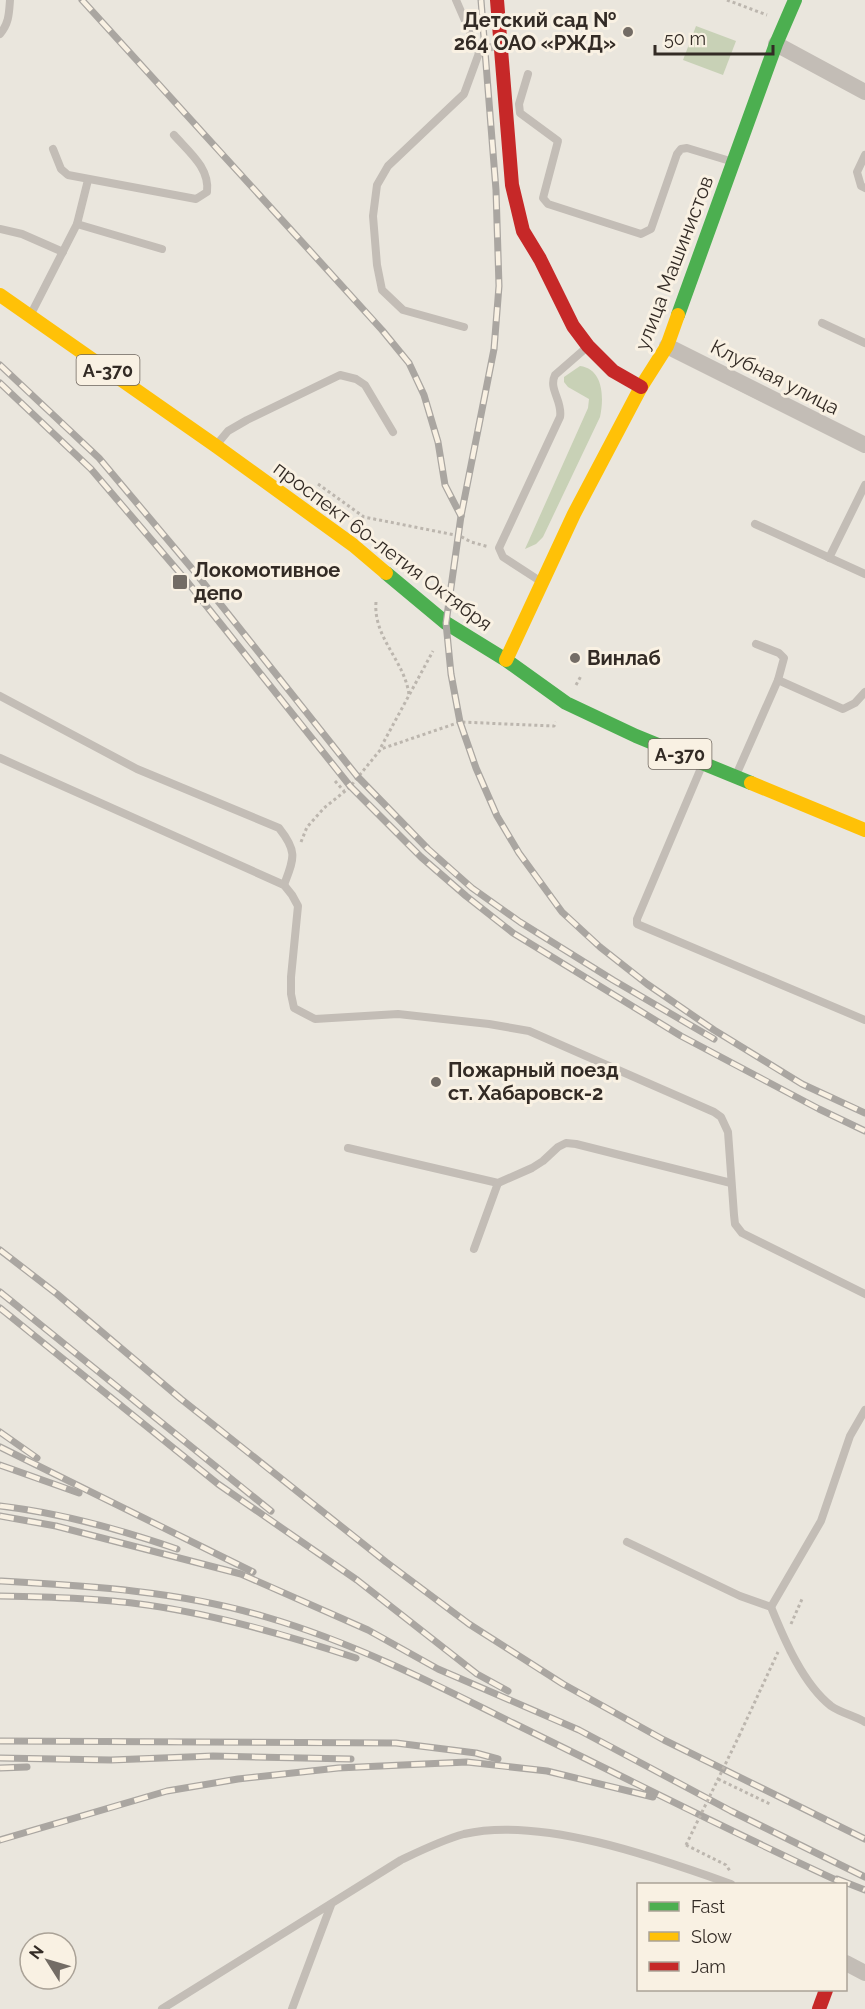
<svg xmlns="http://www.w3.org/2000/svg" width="865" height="2009" viewBox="0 0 865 2009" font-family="Raleway,sans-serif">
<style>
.green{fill:#c8d1b6}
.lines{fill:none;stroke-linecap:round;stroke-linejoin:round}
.path{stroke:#bcb6ae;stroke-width:3;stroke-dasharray:3 3;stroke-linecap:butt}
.lane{stroke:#c3bdb6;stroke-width:8}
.street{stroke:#c3bdb6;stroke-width:16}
.fast{stroke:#4caf50;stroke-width:14}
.slow{stroke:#ffc107;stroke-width:14}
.jam{stroke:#c62828;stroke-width:14}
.rail-casing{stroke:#aaa6a1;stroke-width:7}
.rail{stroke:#f9f1e3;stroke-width:4.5;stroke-dasharray:14;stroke-linecap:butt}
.path-bridge{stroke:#bcb6ae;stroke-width:3;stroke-dasharray:3 3;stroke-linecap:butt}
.poi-dot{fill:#736c65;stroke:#f9f1e3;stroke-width:2}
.labels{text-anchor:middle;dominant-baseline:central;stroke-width:6;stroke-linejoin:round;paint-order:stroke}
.shield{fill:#f9f1e3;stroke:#6e665e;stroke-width:1.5}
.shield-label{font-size:18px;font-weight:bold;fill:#332b25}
.poi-label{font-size:20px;font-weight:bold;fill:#332b25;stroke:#f9f1e3;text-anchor:start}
.street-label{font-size:20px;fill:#332b25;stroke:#f9f1e3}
</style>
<rect width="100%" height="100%" fill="#eae6dd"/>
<g class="green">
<polygon points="696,26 736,41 723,75 683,60"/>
<path d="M580,366C604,369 604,399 600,417L543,537L536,544L525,549L588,408L589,399L568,387L564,382V377Z"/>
</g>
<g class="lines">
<g class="path">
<polyline points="727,0 767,15"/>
<polyline points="318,484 364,517 460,536 471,542 489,547"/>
<path d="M376,602C373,638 405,661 409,695"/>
<polyline points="576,685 581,676"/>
<polyline points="381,747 433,651"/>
<polyline points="335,781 344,791"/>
<polyline points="301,842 307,827 324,808 349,788 381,749 460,722 554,726 556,722"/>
<polyline points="791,1624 802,1599"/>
<polyline points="739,1736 778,1652"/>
<polyline points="718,1779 772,1805"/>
<polyline points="686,1845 726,1865 730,1871"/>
</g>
<g class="lane">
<polyline points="456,0 479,53"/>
<path d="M0,34C9,23 9,14 10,0"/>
<polyline points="528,74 519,104 520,113 558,141 543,198 548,204 641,234 651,229 677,154 681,149 687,148 730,161"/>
<path d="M53,149L61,169L68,175L196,199L207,192C210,168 189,152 174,135"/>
<polyline points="865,155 857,172 861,186 865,188"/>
<polyline points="77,224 162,249"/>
<polyline points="0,229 22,234 63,252"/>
<polyline points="32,312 77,224 88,180"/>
<polyline points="822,323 865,343"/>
<polyline points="464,327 403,310 382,290 377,265 373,216 377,185 388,166 464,94 479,53 485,48 500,46"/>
<polyline points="218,443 228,431 247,420 340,375 356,379 365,385 393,432"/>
<polyline points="755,524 865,574"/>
<polyline points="829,558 865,485"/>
<path d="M540,581L503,557L499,548L560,417C563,401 548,389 555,375L586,348"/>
<polyline points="756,644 779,653 784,658 778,680"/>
<path d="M0,696L137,769L279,828C298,852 294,858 284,885"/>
<polyline points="0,758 284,885 292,895 298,906 291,977 291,994 294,1008 315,1019 398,1014 489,1024 529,1031 714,1112 721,1117 728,1132 734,1215 735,1224 742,1233 865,1294"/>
<polyline points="701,768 637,919 637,924 865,1020"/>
<polyline points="737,773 778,680 843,709 855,703 865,692"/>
<polyline points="348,1148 498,1183 532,1168 543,1161 558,1147 566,1143 576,1144 731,1183"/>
<polyline points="474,1249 498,1183"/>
<path d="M627,1542L740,1596L771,1607C784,1639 803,1684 831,1706C841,1713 855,1716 865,1722"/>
<polyline points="771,1607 821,1521 850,1436 865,1410"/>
<path d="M162,2009L401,1860C422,1850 442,1840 464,1834C541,1816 658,1858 731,1884"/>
<polyline points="292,2009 331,1905"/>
</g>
<g class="street">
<polyline points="776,44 865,92"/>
<polyline points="667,346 865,445"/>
<polyline points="846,1963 865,1973"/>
</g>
<g class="fast">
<polyline points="678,315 776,44 795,0"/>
<polyline points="386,573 446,623 506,660 566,703 636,736 751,783"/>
</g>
<g class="slow">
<polyline points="0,295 216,446 353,545 386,573"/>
<polyline points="506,660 574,514 641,387 667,346 678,315"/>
<polyline points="751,783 865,830"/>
</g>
<g class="jam">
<polyline points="497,0 512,185 523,231 540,259 573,326 588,346 613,371 641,387"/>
<polyline points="819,2009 826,1990"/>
</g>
<g class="rail-casing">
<g id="rail">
<polyline points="82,0 382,330 409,363 424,395 438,442 445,485 461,516"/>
<polyline points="481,0 496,190 499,286 494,349 461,516 446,623 451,674 460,722 476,768 497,816 519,853 562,912 600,947 647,984 714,1030 802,1084 865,1113"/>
<polyline points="0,365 99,458 194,571 357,776 428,849 472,888 520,922 613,980 714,1039"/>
<polyline points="0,383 91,469 185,579 350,786 421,857 466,896 513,933 681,1036 819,1109 865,1131"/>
<polyline points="0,1250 57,1294 181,1399 386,1562 469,1624 563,1684 664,1740 865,1839"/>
<polyline points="0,1292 271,1511"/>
<polyline points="0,1308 218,1484 357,1580 477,1674 508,1691"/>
<polyline points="0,1432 37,1458"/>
<polyline points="0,1447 253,1572"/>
<polyline points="0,1465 79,1493"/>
<path d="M0,1506C61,1513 119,1529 177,1549"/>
<polyline points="0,1516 56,1526 241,1574 368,1630 438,1669 579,1730 731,1811 865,1877"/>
<path d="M0,1581C89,1586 180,1591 266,1617C352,1642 433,1683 513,1723C624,1777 733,1833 845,1884"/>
<path d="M0,1596C49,1597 98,1598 147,1605C218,1615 287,1635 356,1658"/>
<polyline points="0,1741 396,1743 476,1753 498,1759"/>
<polyline points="0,1758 111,1760 213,1756 351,1759"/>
<polyline points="0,1768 27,1767"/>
<polyline points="0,1840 167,1791 238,1779 338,1768 467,1762 547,1771 653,1797"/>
<polyline points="837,1879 865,1890"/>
</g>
</g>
<use href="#rail" class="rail"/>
<polyline class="path-bridge" points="686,1845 739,1736"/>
</g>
<g class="poi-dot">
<circle cx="628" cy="32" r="6"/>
<rect x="172" y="574" width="16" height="16" rx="3"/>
<circle cx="575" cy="658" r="6"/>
<circle cx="436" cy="1082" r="6"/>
</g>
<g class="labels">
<g class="shield">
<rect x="76.5" y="355" width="63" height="30" rx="4.5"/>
<rect x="648.5" y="739" width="63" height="30" rx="4.5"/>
</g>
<g class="shield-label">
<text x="108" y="370">А-370</text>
<text x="680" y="754">А-370</text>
</g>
<g class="poi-label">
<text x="616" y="20" text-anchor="end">Детский сад №<tspan x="616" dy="23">264 ОАО «РЖД»</tspan></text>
<text x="194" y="570">Локомотивное<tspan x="194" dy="23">депо</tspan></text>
<text x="587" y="658">Винлаб</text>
<text x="448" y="1070">Пожарный поезд<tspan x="448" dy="23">ст. Хабаровск-2</tspan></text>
</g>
<g class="street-label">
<text transform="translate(674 263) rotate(-69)">улица Машинистов</text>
<text transform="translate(775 377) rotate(27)">Клубная улица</text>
<text transform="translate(383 546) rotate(37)">проспект 60-летия Октября</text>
</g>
</g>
<rect x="637" y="1883" width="210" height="108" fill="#f9f1e3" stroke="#aaa297" stroke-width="1.5"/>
<rect x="649" y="1902" width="30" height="9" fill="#4caf50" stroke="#aaa297" stroke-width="1.5"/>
<text x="691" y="1913" font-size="18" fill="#332b25">Fast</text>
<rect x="649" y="1932" width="30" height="9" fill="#ffc107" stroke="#aaa297" stroke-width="1.5"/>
<text x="691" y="1943" font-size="18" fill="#332b25">Slow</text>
<rect x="649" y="1962" width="30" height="9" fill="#c62828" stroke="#aaa297" stroke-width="1.5"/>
<text x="691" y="1973" font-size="18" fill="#332b25">Jam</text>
<g transform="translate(48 1961) rotate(307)"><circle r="28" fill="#f9f1e3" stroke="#aaa297" stroke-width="1.5"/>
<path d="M0-4.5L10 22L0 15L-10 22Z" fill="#736c65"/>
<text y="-9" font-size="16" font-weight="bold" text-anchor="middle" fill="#332b25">N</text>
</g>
<path d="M655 45v9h118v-9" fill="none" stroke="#332b25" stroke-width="3"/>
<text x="664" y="45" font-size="18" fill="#332b25" stroke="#f9f1e3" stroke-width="4.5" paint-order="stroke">50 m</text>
</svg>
